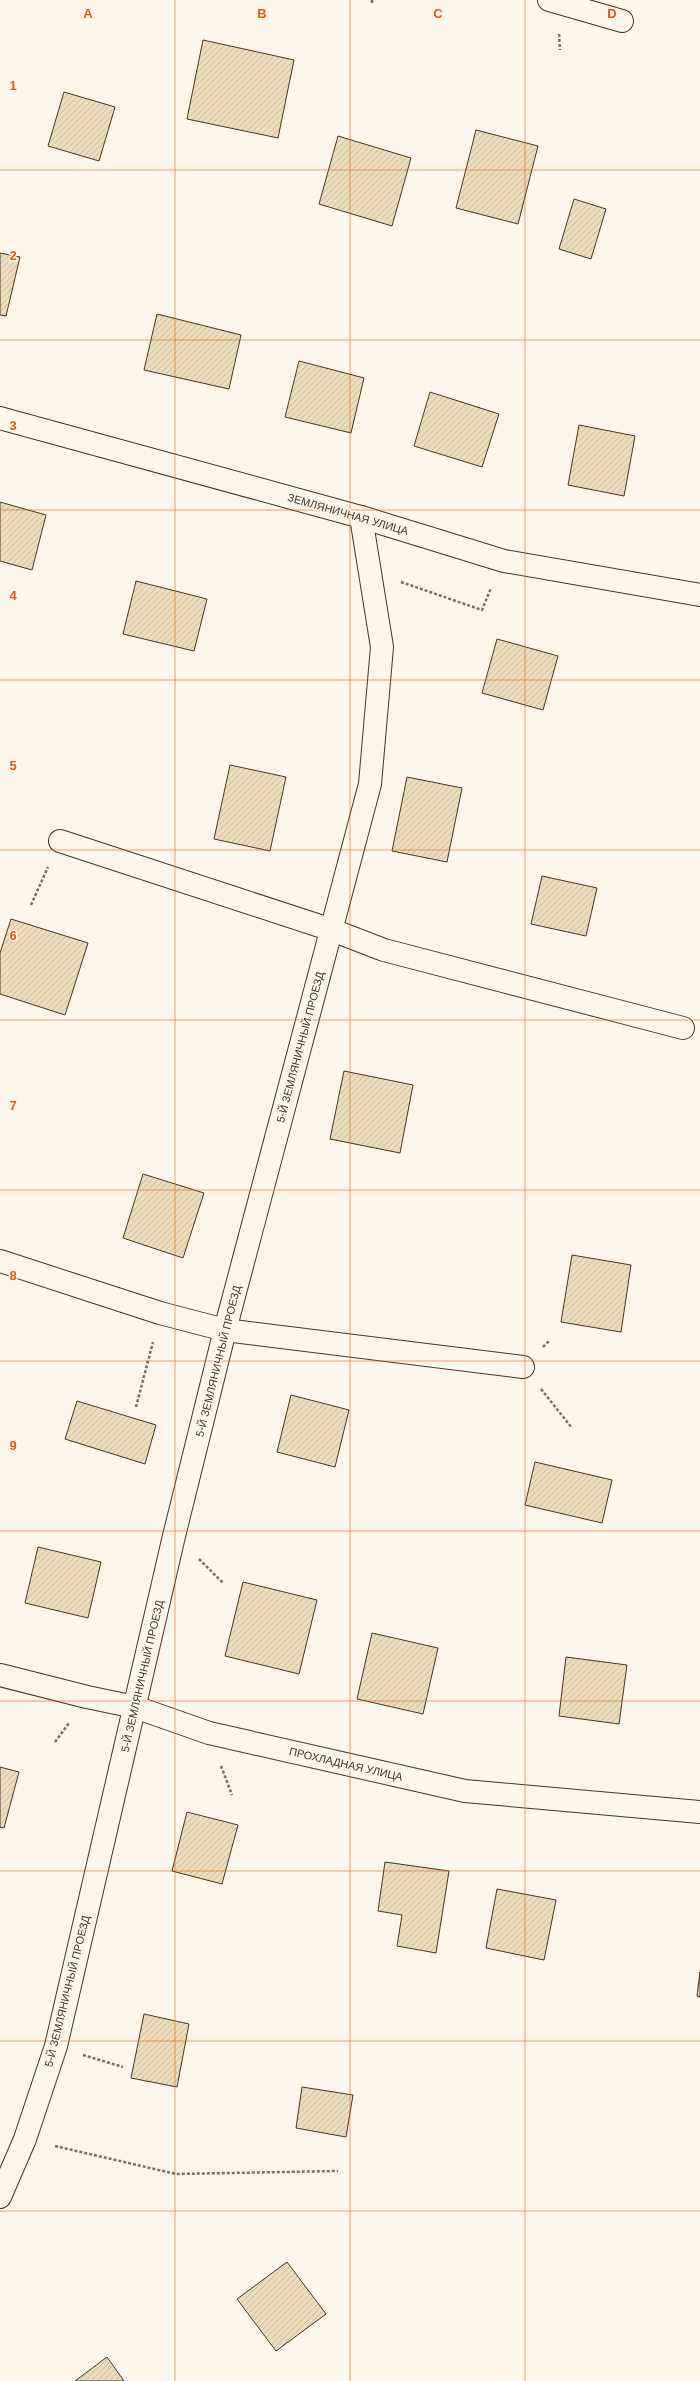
<svg xmlns="http://www.w3.org/2000/svg" width="700" height="2381" viewBox="0 0 700 2381" font-family="Helvetica,sans-serif">
<style>
.building{fill:url(#building-hatch);stroke:#4a3520}
.lines{fill:none;stroke-linecap:round;stroke-linejoin:round}
.minor-casing{stroke:#4a3520;stroke-width:24}
.path{stroke:#7f6f5c;stroke-width:2.5;stroke-dasharray:3 2;stroke-linecap:butt}
.minor{stroke:#fbf6e9;stroke-width:22}
.grid{fill:none;stroke:#e8590c;stroke-width:1;stroke-opacity:0.55}
.labels{text-anchor:middle;dominant-baseline:central;stroke-width:3;stroke-linejoin:round;paint-order:stroke}
.street-label{font-size:11px;fill:#4a3520;stroke:#fbf6e9}
.grid-label{font-size:13px;text-anchor:middle;font-weight:bold;fill:#e8590c;stroke:#fbf6e9;stroke-width:3;stroke-linejoin:round;paint-order:stroke}
</style>
<defs>
<pattern id="building-hatch" width="6" height="6" patternUnits="userSpaceOnUse"><rect width="6" height="6" fill="#ecdcbc"/><path d="M-1 1l2-2M0 6l6-6M5 7l2-2" fill="none" stroke="#ccbda1"/></pattern>
</defs>
<rect width="100%" height="100%" fill="#fbf6e9"/>
<g class="building">
<polygon points="203,40 294,60 278,138 187,119"/>
<polygon points="64,92 115,107 99,161 48,146"/>
<polygon points="476,130 538,146 518,224 456,208"/>
<polygon points="338,136 411,158 392,226 319,204"/>
<polygon points="574,199 606,209 591,259 559,249"/>
<polygon points="0,253 20,257 6,316 0,315"/>
<polygon points="157,314 241,335 229,389 144,370"/>
<polygon points="299,361 364,378 351,433 285,417"/>
<polygon points="430,392 499,414 482,467 414,446"/>
<polygon points="579,425 635,436 624,496 568,485"/>
<polygon points="0,502 46,515 32,570 0,561"/>
<polygon points="136,581 207,599 194,651 123,634"/>
<polygon points="497,639 558,656 543,710 482,693"/>
<polygon points="230,765 286,777 270,851 214,839"/>
<polygon points="407,777 462,788 447,862 392,851"/>
<polygon points="542,876 597,888 586,936 531,924"/>
<polygon points="11,919 88,943 65,1015 0,994 0,953"/>
<polygon points="344,1071 413,1085 400,1153 330,1139"/>
<polygon points="143,1174 204,1193 183,1258 123,1238"/>
<polygon points="572,1255 631,1265 621,1332 561,1322"/>
<polygon points="291,1395 349,1410 335,1467 277,1452"/>
<polygon points="77,1401 156,1425 145,1464 65,1439"/>
<polygon points="535,1462 612,1480 602,1523 525,1505"/>
<polygon points="38,1547 101,1562 88,1618 25,1603"/>
<polygon points="243,1582 317,1600 299,1674 225,1656"/>
<polygon points="372,1633 438,1648 423,1714 357,1699"/>
<polygon points="566,1657 627,1665 619,1724 559,1716"/>
<polygon points="0,1767 19,1772 4,1828 0,1827"/>
<polygon points="187,1812 238,1825 222,1884 172,1871"/>
<polygon points="385,1862 449,1871 436,1953 397,1946 402,1915 378,1911"/>
<polygon points="497,1889 556,1900 544,1960 486,1948"/>
<polygon points="700,1972 700,1997 697,1996"/>
<polygon points="144,2014 189,2024 177,2087 131,2078"/>
<polygon points="302,2087 353,2095 346,2137 296,2128"/>
<polygon points="287,2262 326,2314 276,2351 237,2299"/>
<polygon points="107,2357 124,2381 75,2381"/>
</g>
<g class="lines">
<g class="minor-casing">
<g id="minor">
<polyline points="549,0 622,21"/>
<polyline points="0,418 361,517 504,561 700,595"/>
<polyline points="60,841 332,930 384,950 683,1028"/>
<polyline points="0,1261 160,1313 225,1330 523,1367"/>
<polyline points="0,1675 87,1697 135,1707 209,1733 465,1791 700,1812"/>
<polyline points="0,2197 25,2139 56,2046 174,1536 225,1330 370,784 382,647 361,517"/>
</g>
</g>
<g class="path">
<polyline points="372,3 372,0"/>
<polyline points="559,34 560,50"/>
<polyline points="401,582 482,610 491,588"/>
<polyline points="31,905 48,867"/>
<polyline points="543,1347 549,1341"/>
<polyline points="541,1389 572,1428"/>
<polyline points="136,1407 153,1342"/>
<polyline points="199,1559 223,1583"/>
<polyline points="55,1742 69,1723"/>
<polyline points="221,1766 232,1795"/>
<polyline points="83,2055 123,2067"/>
<polyline points="55,2146 176,2174 338,2171"/>
</g>
<use href="#minor" class="minor"/>
</g>
<path class="grid" d="M175,0V2381M350,0V2381M525,0V2381M0,170H700M0,340H700M0,510H700M0,680H700M0,850H700M0,1020H700M0,1190H700M0,1361H700M0,1531H700M0,1701H700M0,1871H700M0,2041H700M0,2211H700"/>
<g class="labels">
<g class="street-label">
<text transform="translate(348 514) rotate(16)">ЗЕМЛЯНИЧНАЯ УЛИЦА</text>
<text transform="translate(300 1047) rotate(-75)">5-Й ЗЕМЛЯНИЧНЫЙ ПРОЕЗД</text>
<text transform="translate(218 1361) rotate(-76)">5-Й ЗЕМЛЯНИЧНЫЙ ПРОЕЗД</text>
<text transform="translate(142 1676) rotate(-77)">5-Й ЗЕМЛЯНИЧНЫЙ ПРОЕЗД</text>
<text transform="translate(346 1764) rotate(13)">ПРОХЛАДНАЯ УЛИЦА</text>
<text transform="translate(67 1991) rotate(-76)">5-Й ЗЕМЛЯНИЧНЫЙ ПРОЕЗД</text>
</g>
</g>
<g class="grid-label">
<text x="88" y="18">A</text>
<text x="262" y="18">B</text>
<text x="438" y="18">C</text>
<text x="612" y="18">D</text>
<text x="13" y="90">1</text>
<text x="13" y="260">2</text>
<text x="13" y="430">3</text>
<text x="13" y="600">4</text>
<text x="13" y="770">5</text>
<text x="13" y="940">6</text>
<text x="13" y="1110">7</text>
<text x="13" y="1280">8</text>
<text x="13" y="1450">9</text>
</g>
</svg>
